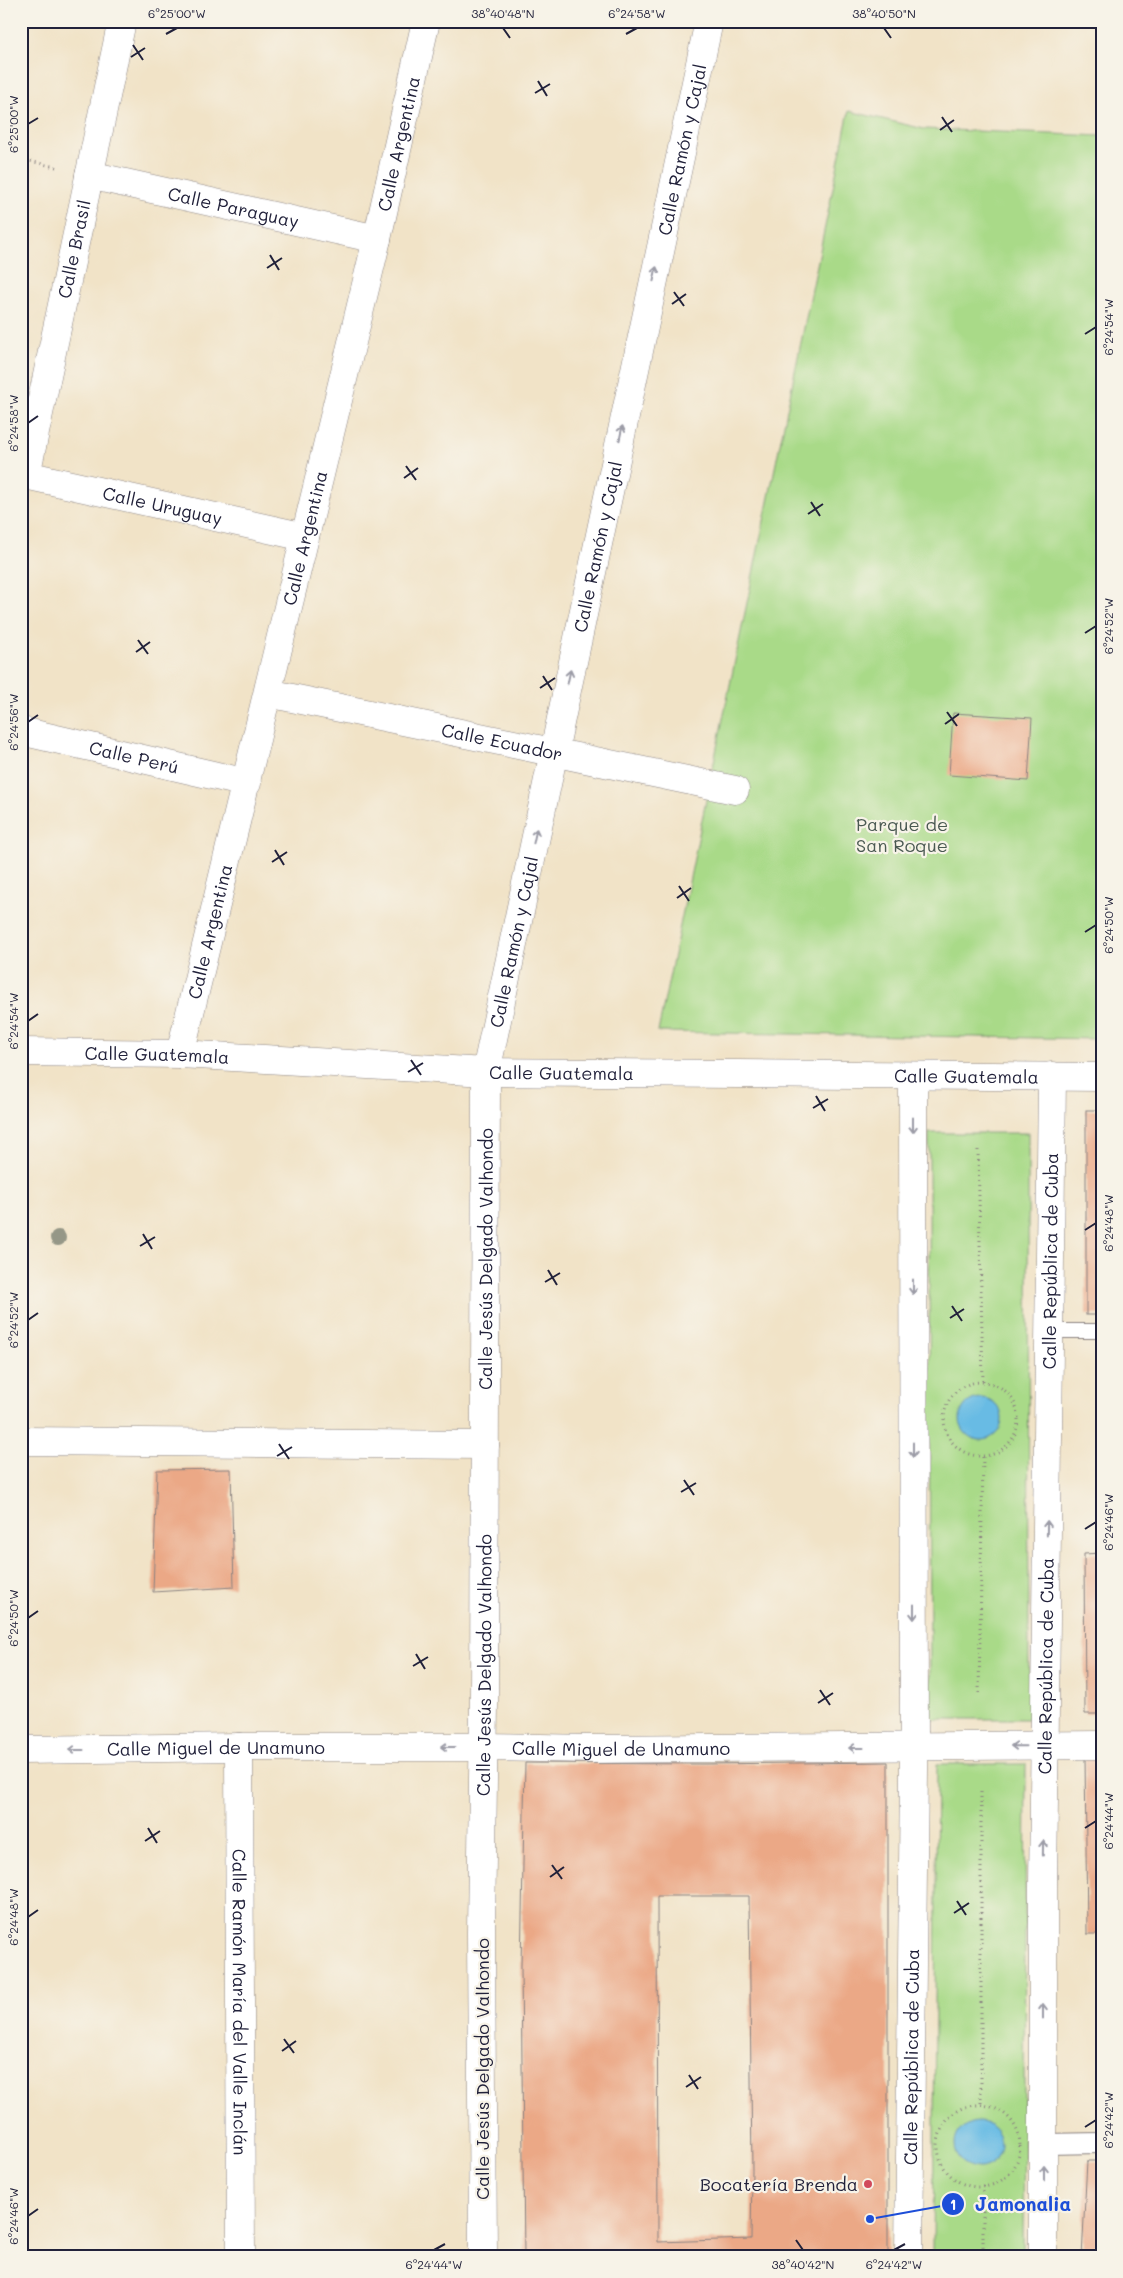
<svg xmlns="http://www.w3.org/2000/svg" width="1123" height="2278" viewBox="0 0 1123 2278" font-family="Mali,sans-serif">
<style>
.green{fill:#a9da88;stroke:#667e62}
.water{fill:#68bbe4;stroke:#456e90}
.building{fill:#eba886;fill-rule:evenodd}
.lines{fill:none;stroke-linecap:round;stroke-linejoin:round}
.service-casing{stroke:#8a8281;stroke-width:16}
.pedestrian-casing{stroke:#8a8281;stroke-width:22}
.minor-casing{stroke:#8a8281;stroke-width:29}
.path{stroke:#8a8281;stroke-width:3;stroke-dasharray:1 4;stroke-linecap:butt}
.service{stroke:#fff;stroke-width:14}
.pedestrian{stroke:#fff;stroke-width:20}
.minor{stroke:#fff;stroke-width:28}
.tree{fill:#959787}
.oneway{stroke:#9c9ca7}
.ticks{fill:none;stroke:#22223b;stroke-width:2}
.poi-dot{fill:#d1495b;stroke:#f7f3e8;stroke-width:2}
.labels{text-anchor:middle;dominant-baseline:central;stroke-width:4.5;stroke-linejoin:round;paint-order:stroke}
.street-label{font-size:18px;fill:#22223b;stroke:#f7f3e8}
.park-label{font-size:18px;fill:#4a5952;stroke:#f7f3e8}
.poi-label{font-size:18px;fill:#22223b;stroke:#f7f3e8;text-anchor:end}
.leader{fill:none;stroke:#1d4ed8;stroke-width:2}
.callout-dot{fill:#1d4ed8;stroke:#f7f3e8;stroke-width:2}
.mark-label{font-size:15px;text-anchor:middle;font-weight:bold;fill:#fff}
.callout-label{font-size:19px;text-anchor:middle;font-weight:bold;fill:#1d4ed8;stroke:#f7f3e8;stroke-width:4.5;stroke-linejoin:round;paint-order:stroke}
.neatline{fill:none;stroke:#22223b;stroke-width:2}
.ticks-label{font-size:12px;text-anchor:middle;fill:#22223b}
</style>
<rect width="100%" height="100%" fill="#f7f3e8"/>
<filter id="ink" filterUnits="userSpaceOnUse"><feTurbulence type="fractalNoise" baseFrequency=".02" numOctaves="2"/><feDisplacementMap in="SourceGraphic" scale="10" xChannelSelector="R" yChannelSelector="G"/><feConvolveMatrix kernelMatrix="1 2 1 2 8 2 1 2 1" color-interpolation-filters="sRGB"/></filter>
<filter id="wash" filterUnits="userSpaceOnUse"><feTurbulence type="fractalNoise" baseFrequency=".0096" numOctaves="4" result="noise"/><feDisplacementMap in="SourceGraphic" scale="20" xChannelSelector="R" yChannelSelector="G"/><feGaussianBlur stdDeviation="1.12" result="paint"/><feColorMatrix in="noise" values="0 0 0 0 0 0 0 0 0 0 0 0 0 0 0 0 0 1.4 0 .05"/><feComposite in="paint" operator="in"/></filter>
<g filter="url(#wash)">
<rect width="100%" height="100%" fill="#f1e3c7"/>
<g class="green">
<polygon points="849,111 924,129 1102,136 1102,1039 658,1032"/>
<polygon points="929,1133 1028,1133 1029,1719 930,1719"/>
<polygon points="937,1764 1026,1764 1023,2257 933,2257"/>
</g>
<g class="water">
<circle cx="981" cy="1419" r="21"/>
<circle cx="978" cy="2145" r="23"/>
</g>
<g id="blocks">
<g class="building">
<polygon points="953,713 1032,718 1028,781 949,775"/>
<rect x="1086" y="1110" width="16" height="205"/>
<polygon points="231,1469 234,1587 153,1592 157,1470"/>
<polygon points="1102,1553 1102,1714 1085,1714 1084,1554"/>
<polygon points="1085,1756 1102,1756 1102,1934 1087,1934"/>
<path d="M888,1762V2257H524L521,1966L525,1763L704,1764ZM657,1896H749L752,2170L751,2239L658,2242Z"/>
<polygon points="1087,2161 1102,2161 1102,2257 1082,2257"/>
</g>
</g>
</g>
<g filter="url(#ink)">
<use href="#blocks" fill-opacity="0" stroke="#8a8281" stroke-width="1"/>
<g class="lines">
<g class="service-casing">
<polyline id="service" points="1049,1331 1099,1331"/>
</g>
<g class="pedestrian-casing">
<polyline id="pedestrian" points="1044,2144 1102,2143"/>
</g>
<g class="minor-casing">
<g id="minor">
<path id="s1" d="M89,175L377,239"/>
<path id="s2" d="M21,474L305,537"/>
<path id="s3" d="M26,475L122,21"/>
<path id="s4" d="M268,693L735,790"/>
<path id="s5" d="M21,731L247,783"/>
<path id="s6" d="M21,1052L180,1054L486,1072L1102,1077"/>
<path id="s7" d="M180,1054L377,239L426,21"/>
<polyline points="21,1441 485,1445"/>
<path id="s8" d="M239,1747L241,2257"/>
<path id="s9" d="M21,1750L239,1747H484L591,1749L1102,1745"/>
<path id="s10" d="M483,2257L481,1933L484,1703L486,1072L709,21"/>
<path id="s11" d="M909,2257L914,1769L913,1076"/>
<path id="s12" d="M1043,2257V1889L1052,1076"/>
</g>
</g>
<g class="path">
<polyline points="21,159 60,168"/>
<polyline points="978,1150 983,1382"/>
<circle cx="981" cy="1419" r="37"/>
<polyline points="979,1693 983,1456"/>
<polyline points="981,1792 981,2105"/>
<circle cx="979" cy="2146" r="41"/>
<polyline points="983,2257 983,2186"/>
</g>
<use href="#service" class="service"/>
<use href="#pedestrian" class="pedestrian"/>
<use href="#minor" class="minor"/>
</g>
<circle class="tree" cx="58" cy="1238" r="8"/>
<defs><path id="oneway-shaft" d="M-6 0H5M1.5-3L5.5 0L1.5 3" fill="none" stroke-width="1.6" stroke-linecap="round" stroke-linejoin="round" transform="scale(1.25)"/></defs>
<g class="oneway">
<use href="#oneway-shaft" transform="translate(655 274) rotate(-78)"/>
<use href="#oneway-shaft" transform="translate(621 433) rotate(-78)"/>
<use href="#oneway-shaft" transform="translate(569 677) rotate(-78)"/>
<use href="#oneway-shaft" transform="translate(535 836) rotate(-78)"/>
<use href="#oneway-shaft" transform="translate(913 1125) rotate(90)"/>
<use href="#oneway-shaft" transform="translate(913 1287) rotate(90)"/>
<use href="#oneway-shaft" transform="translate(913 1450) rotate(90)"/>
<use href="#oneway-shaft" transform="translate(1047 1528) rotate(-89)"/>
<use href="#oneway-shaft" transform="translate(914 1612) rotate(90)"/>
<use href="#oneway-shaft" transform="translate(1018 1746) rotate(-179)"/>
<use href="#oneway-shaft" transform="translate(448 1747) rotate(180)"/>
<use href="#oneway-shaft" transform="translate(856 1748) rotate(180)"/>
<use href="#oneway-shaft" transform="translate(76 1750) rotate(180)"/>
<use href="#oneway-shaft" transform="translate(1043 1848) rotate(-89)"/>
<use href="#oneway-shaft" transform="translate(1043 2011) rotate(-90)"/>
<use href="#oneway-shaft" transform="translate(1044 2173) rotate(-90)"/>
</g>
</g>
<path class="ticks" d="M503,28L510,38M884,28L891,38M166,34L177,28M626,34L637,28M133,45L143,60M131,57L145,48M538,81L547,96M535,93L550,84M942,117L952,132M28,124L38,118M940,130L954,120M270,255L279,270M267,268L282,258M674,292L684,306M672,304L686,294M1085,334L1096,327M28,423L38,416M406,466L416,480M404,478L418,468M811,502L820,516M808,514L823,504M1085,633L1096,626M138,640L148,654M136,652L150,642M543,676L552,690M540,688L555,678M947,712L957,726M28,722L38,715M945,724L959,714M275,850L284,865M272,862L287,852M679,886L689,901M677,898L691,888M1085,932L1096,925M28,1021L38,1014M411,1060L421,1075M408,1072L423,1063M816,1096L825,1111M813,1108L828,1099M1085,1230L1096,1223M143,1234L152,1249M140,1246L155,1237M548,1270L557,1285M545,1282L560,1273M952,1306L962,1321M950,1318L964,1309M28,1320L38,1313M279,1444L289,1459M277,1456L292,1447M684,1480L694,1495M681,1492L696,1483M1085,1529L1096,1522M28,1618L38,1611M416,1654L425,1669M413,1666L428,1657M820,1690L830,1705M818,1703L833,1693M148,1828L157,1843M1085,1828L1096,1821M145,1841L160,1831M552,1865L562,1879M550,1877L564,1867M957,1901L966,1915M954,1913L969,1903M28,1917L38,1910M284,2039L294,2053M282,2051L296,2041M689,2075L698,2089M686,2087L701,2077M1085,2127L1096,2120M28,2216L38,2209M796,2240L803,2250M434,2250L445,2244M894,2250L905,2244"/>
<circle class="poi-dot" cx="868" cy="2184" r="5"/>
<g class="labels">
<g class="street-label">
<text stroke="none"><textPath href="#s7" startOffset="936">Calle Argentina</textPath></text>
<text stroke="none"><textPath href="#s10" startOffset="2128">Calle Ramón y Cajal</textPath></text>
<text stroke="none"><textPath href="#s1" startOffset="148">Calle Paraguay</textPath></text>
<text stroke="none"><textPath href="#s3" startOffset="231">Calle Brasil</textPath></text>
<text stroke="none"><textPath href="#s2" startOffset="145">Calle Uruguay</textPath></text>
<text stroke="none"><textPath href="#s7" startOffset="531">Calle Argentina</textPath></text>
<text stroke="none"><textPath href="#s10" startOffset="1722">Calle Ramón y Cajal</textPath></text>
<text stroke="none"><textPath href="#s4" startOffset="239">Calle Ecuador</textPath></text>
<text stroke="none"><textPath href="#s5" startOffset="116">Calle Perú</textPath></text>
<text stroke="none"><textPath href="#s7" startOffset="126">Calle Argentina</textPath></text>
<text stroke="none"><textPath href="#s10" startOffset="1318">Calle Ramón y Cajal</textPath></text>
<text stroke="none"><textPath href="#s6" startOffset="136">Calle Guatemala</textPath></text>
<text stroke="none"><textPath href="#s6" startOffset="541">Calle Guatemala</textPath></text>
<text stroke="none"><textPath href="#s6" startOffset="946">Calle Guatemala</textPath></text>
<text stroke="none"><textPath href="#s10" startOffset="998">Calle Jesús Delgado Valhondo</textPath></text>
<text stroke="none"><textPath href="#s12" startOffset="996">Calle República de Cuba</textPath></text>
<text stroke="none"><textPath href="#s10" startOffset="592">Calle Jesús Delgado Valhondo</textPath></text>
<text stroke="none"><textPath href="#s12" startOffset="591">Calle República de Cuba</textPath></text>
<text stroke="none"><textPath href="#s9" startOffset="600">Calle Miguel de Unamuno</textPath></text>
<text stroke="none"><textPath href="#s9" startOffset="195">Calle Miguel de Unamuno</textPath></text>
<text stroke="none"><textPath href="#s8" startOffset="255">Calle Ramón María del Valle Inclán</textPath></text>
<text stroke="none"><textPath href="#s11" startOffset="200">Calle República de Cuba</textPath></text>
<text transform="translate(482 2069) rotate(-90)">Calle Jesús Delgado Valhondo</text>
</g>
<g class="park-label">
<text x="902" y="824">Parque de<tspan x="902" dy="21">San Roque</tspan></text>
</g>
<g class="poi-label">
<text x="858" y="2184">Bocatería Brenda</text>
</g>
</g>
<path class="leader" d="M870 2219L953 2204"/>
<g class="callout-dot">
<circle cx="870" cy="2219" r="5"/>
<circle cx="953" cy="2204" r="12"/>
</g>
<g class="mark-label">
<text x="953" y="2210">1</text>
</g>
<g class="callout-label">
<text x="1023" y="2211">Jamonalia</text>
</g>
<rect width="1123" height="2278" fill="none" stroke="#f7f3e8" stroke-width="55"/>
<rect x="28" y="28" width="1068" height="2222" class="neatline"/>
<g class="ticks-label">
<text x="177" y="18">6°25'00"W</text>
<text x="503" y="18">38°40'48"N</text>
<text x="637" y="18">6°24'58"W</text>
<text x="884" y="18">38°40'50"N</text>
<text transform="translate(14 124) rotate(-90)" y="4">6°25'00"W</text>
<text transform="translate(1109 327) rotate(-90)" y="4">6°24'54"W</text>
<text transform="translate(14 423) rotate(-90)" y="4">6°24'58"W</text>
<text transform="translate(1109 626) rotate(-90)" y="4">6°24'52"W</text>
<text transform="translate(14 722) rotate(-90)" y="4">6°24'56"W</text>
<text transform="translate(1109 925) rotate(-90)" y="4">6°24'50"W</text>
<text transform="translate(14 1021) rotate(-90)" y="4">6°24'54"W</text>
<text transform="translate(1109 1223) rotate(-90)" y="4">6°24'48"W</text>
<text transform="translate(14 1320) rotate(-90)" y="4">6°24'52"W</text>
<text transform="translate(1109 1522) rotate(-90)" y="4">6°24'46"W</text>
<text transform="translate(14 1618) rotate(-90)" y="4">6°24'50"W</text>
<text transform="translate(1109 1821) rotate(-90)" y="4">6°24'44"W</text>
<text transform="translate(14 1917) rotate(-90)" y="4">6°24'48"W</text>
<text transform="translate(1109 2120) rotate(-90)" y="4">6°24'42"W</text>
<text transform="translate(14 2216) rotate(-90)" y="4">6°24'46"W</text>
<text x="434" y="2269">6°24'44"W</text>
<text x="803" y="2269">38°40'42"N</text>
<text x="894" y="2269">6°24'42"W</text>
</g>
</svg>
